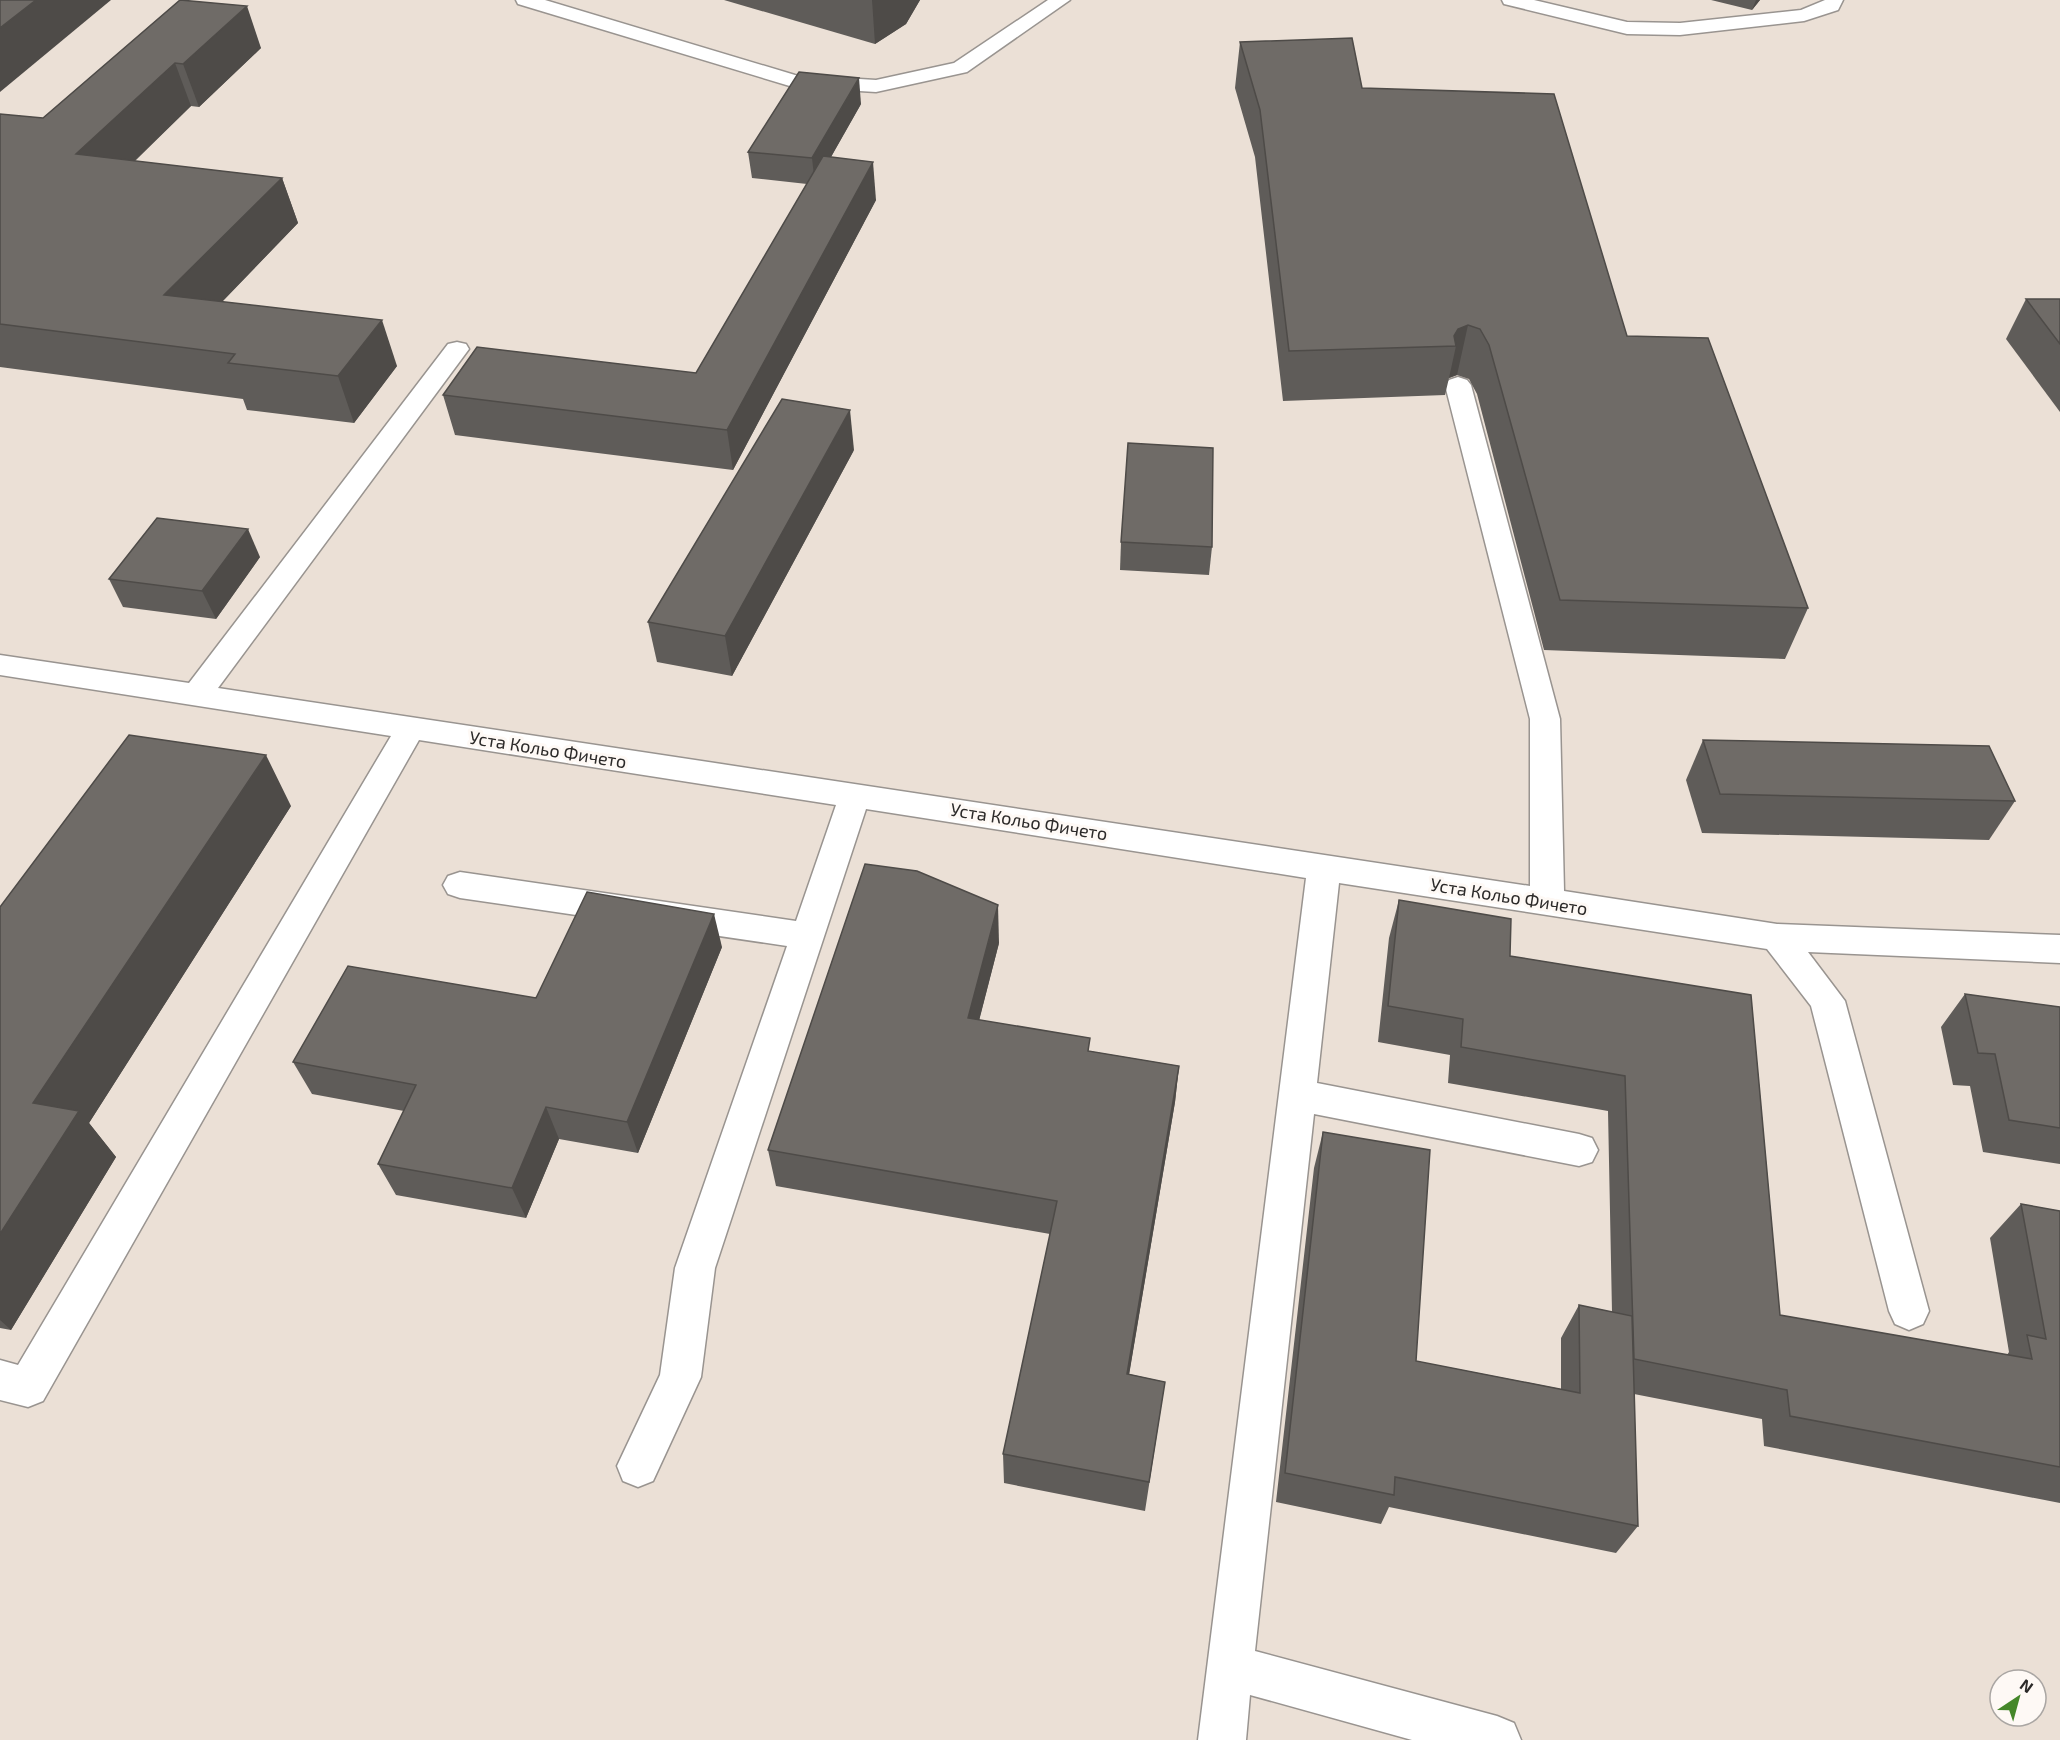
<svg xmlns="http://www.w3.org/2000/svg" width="2060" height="1740" viewBox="0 0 2060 1740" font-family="'Exo 2',sans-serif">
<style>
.built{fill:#ebe0d6;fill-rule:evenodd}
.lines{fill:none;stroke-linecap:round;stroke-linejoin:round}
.minor-casing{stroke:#999490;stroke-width:3}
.minor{fill:#fff;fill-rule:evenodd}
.wall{fill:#5f5c59}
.shaded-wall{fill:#4e4b48}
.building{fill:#6f6b67;stroke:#4e4b48;stroke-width:1.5}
.labels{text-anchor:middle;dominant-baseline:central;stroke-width:6;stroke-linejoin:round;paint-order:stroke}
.street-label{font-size:18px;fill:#2c2a29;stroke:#fef9f5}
</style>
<rect width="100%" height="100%" fill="#f1ece7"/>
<path class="built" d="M0,0H2060V1740H0ZM2000,1680H2036V1716H2000Z"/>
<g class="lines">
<g class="minor-casing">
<g id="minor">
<polygon points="516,0 545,0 795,75 876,80 954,63 1048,0 1070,0 967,72 876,92 793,87 518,4"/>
<polygon points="1502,0 1534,0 1627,22 1680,23 1801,10 1825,0 1843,0 1838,10 1804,21 1680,35 1627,34 1504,4"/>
<polygon points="457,342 466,344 469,349 218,688 1530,886 1530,719 1445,385 1449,380 1458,377 1467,380 1471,385 1560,719 1564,891 1777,924 2060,935 2060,963 1808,952 1845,1001 1929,1311 1923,1324 1909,1330 1895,1324 1889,1311 1811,1006 1767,949 1339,883 1317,1083 1579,1134 1592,1138 1598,1150 1592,1162 1579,1166 1314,1114 1255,1651 1497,1716 1514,1723 1521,1740 1412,1740 1250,1695 1246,1740 1198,1740 1306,878 866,809 715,1268 701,1377 653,1481 638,1487 623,1481 617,1466 660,1375 675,1268 787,946 460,898 448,894 443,885 448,876 460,872 796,921 836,805 419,740 43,1401 28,1407 0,1400 0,1360 18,1365 391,736 0,675 0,655 189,683 448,344"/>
</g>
</g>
<use href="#minor" class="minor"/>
</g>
<g class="wall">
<polygon points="180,0 261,48 199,107 191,106 135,161 282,178 298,223 222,302 397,366 354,423 247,410 243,399 0,367 0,114 43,118"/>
<polygon points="724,0 920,0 906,24 875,44"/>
<polygon points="1711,0 1760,0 1752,10"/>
<polygon points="1240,42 1362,88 1627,336 1808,608 1785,659 1544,650 1477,394 1469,379 1457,375 1449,378 1445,395 1283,401 1255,157 1235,88"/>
<polygon points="861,104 831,157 876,200 733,470 455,435 443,395 696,373 807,184 752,178 748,152"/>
<polygon points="2026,299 2060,299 2060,412 2006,339"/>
<polygon points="854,450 732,676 657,662 648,622"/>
<polygon points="1121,542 1212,547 1209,575 1120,570"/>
<polygon points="260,557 216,619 123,607 109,579"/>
<polygon points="1703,740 2015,801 1989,840 1702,833 1686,780"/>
<polygon points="291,806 89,1123 116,1157 11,1330 0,1328 0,907"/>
<polygon points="1399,900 1510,956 1751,995 1780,1315 2007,1355 2009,1352 1990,1238 2021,1204 2060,1211 2060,1503 1764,1446 1762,1419 1634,1394 1638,1526 1616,1553 1389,1507 1381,1524 1276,1502 1314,1168 1323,1132 1416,1361 1561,1389 1561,1338 1579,1305 1612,1312 1608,1111 1448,1083 1450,1055 1378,1042 1389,938"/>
<polygon points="999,943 979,1020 1089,1051 1179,1066 1175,1102 1129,1374 1165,1382 1145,1511 1004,1483 1003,1454 1050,1234 776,1186 768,1150"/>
<polygon points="722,947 638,1153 559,1139 526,1218 396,1195 378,1164 404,1111 312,1094 293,1062"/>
<polygon points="1965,994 2060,1007 2060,1164 1983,1152 1970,1086 1953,1085 1941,1027"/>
</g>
<g class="shaded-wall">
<polygon points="36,0 111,0 0,92 0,28"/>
<polygon points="872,0 920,0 906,24 875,44"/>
<polygon points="1756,0 1760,0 1752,10"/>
<polygon points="247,6 261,48 199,107 183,64"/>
<polygon points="175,63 191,106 96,198 76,154"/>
<polygon points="859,78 861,104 815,185 812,158"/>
<polygon points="873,162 876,200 733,470 727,430"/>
<polygon points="282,178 298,223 184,341 164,295"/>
<polygon points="382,320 397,366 354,423 338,376"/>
<polygon points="1468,325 1457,375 1449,378 1456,346 1454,336 1458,329"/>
<polygon points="850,410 854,450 732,676 725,636"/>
<polygon points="248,529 260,557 216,619 202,591"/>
<polygon points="266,755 291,806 89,1123 116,1157 11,1330 0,1320 0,1234 33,1103"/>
<polygon points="998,905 999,943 970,1056 968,1018"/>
<polygon points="714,914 722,947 638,1153 627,1122"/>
<polygon points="1179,1066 1175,1102 1124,1405 1127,1374"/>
<polygon points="546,1107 559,1139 526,1218 512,1188"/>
</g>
<g class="building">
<polygon points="0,0 36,0 0,28"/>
<polygon points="180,0 247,6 183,64 175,63 76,154 282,178 164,295 382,320 338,376 228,363 235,354 0,324 0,114 43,118"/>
<polygon points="1352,38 1362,88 1554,94 1627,336 1708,338 1808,608 1560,600 1489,345 1480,329 1468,325 1458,329 1454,336 1456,346 1289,351 1260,110 1240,42"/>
<polygon points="799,72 859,78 812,158 748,152"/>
<polygon points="823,156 873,162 727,430 443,395 477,347 696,373"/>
<polygon points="2026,299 2060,299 2060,344"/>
<polygon points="782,399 850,410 725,636 648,622"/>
<polygon points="1128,443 1213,448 1212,547 1121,542"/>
<polygon points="157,518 248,529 202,591 109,579"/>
<polygon points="129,735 266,755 33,1103 79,1111 0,1234 0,907"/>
<polygon points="1703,740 1989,746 2015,801 1720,794"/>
<polygon points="865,864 917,871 998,905 968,1018 1090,1038 1088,1051 1179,1066 1127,1374 1165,1382 1149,1482 1003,1454 1057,1201 768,1150"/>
<polygon points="587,892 714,914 627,1122 546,1107 512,1188 378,1164 416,1085 293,1062 348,966 536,998"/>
<polygon points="1399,900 1511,919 1510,956 1751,995 1780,1315 2032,1359 2027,1335 2046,1339 2021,1204 2060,1211 2060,1467 1790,1416 1787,1390 1634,1359 1625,1076 1461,1047 1463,1019 1388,1006"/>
<polygon points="1965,994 2060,1007 2060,1128 2009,1120 1995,1054 1978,1053"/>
<polygon points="1323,1132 1430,1150 1416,1361 1580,1393 1579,1305 1632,1316 1638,1526 1395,1477 1394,1495 1285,1473"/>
</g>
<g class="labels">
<g class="street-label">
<text transform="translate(548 749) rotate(9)">Уста Кольо Фичето</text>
<text transform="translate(1029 821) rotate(9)">Уста Кольо Фичето</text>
<text transform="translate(1509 896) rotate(9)">Уста Кольо Фичето</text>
</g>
</g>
<g transform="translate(2018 1698) rotate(36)"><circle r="28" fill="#fef9f5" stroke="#aaa6a3" stroke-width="1.5"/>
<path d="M0-4.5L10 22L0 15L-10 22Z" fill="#458729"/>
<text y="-9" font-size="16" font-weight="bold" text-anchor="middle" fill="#2c2a29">N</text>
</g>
</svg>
